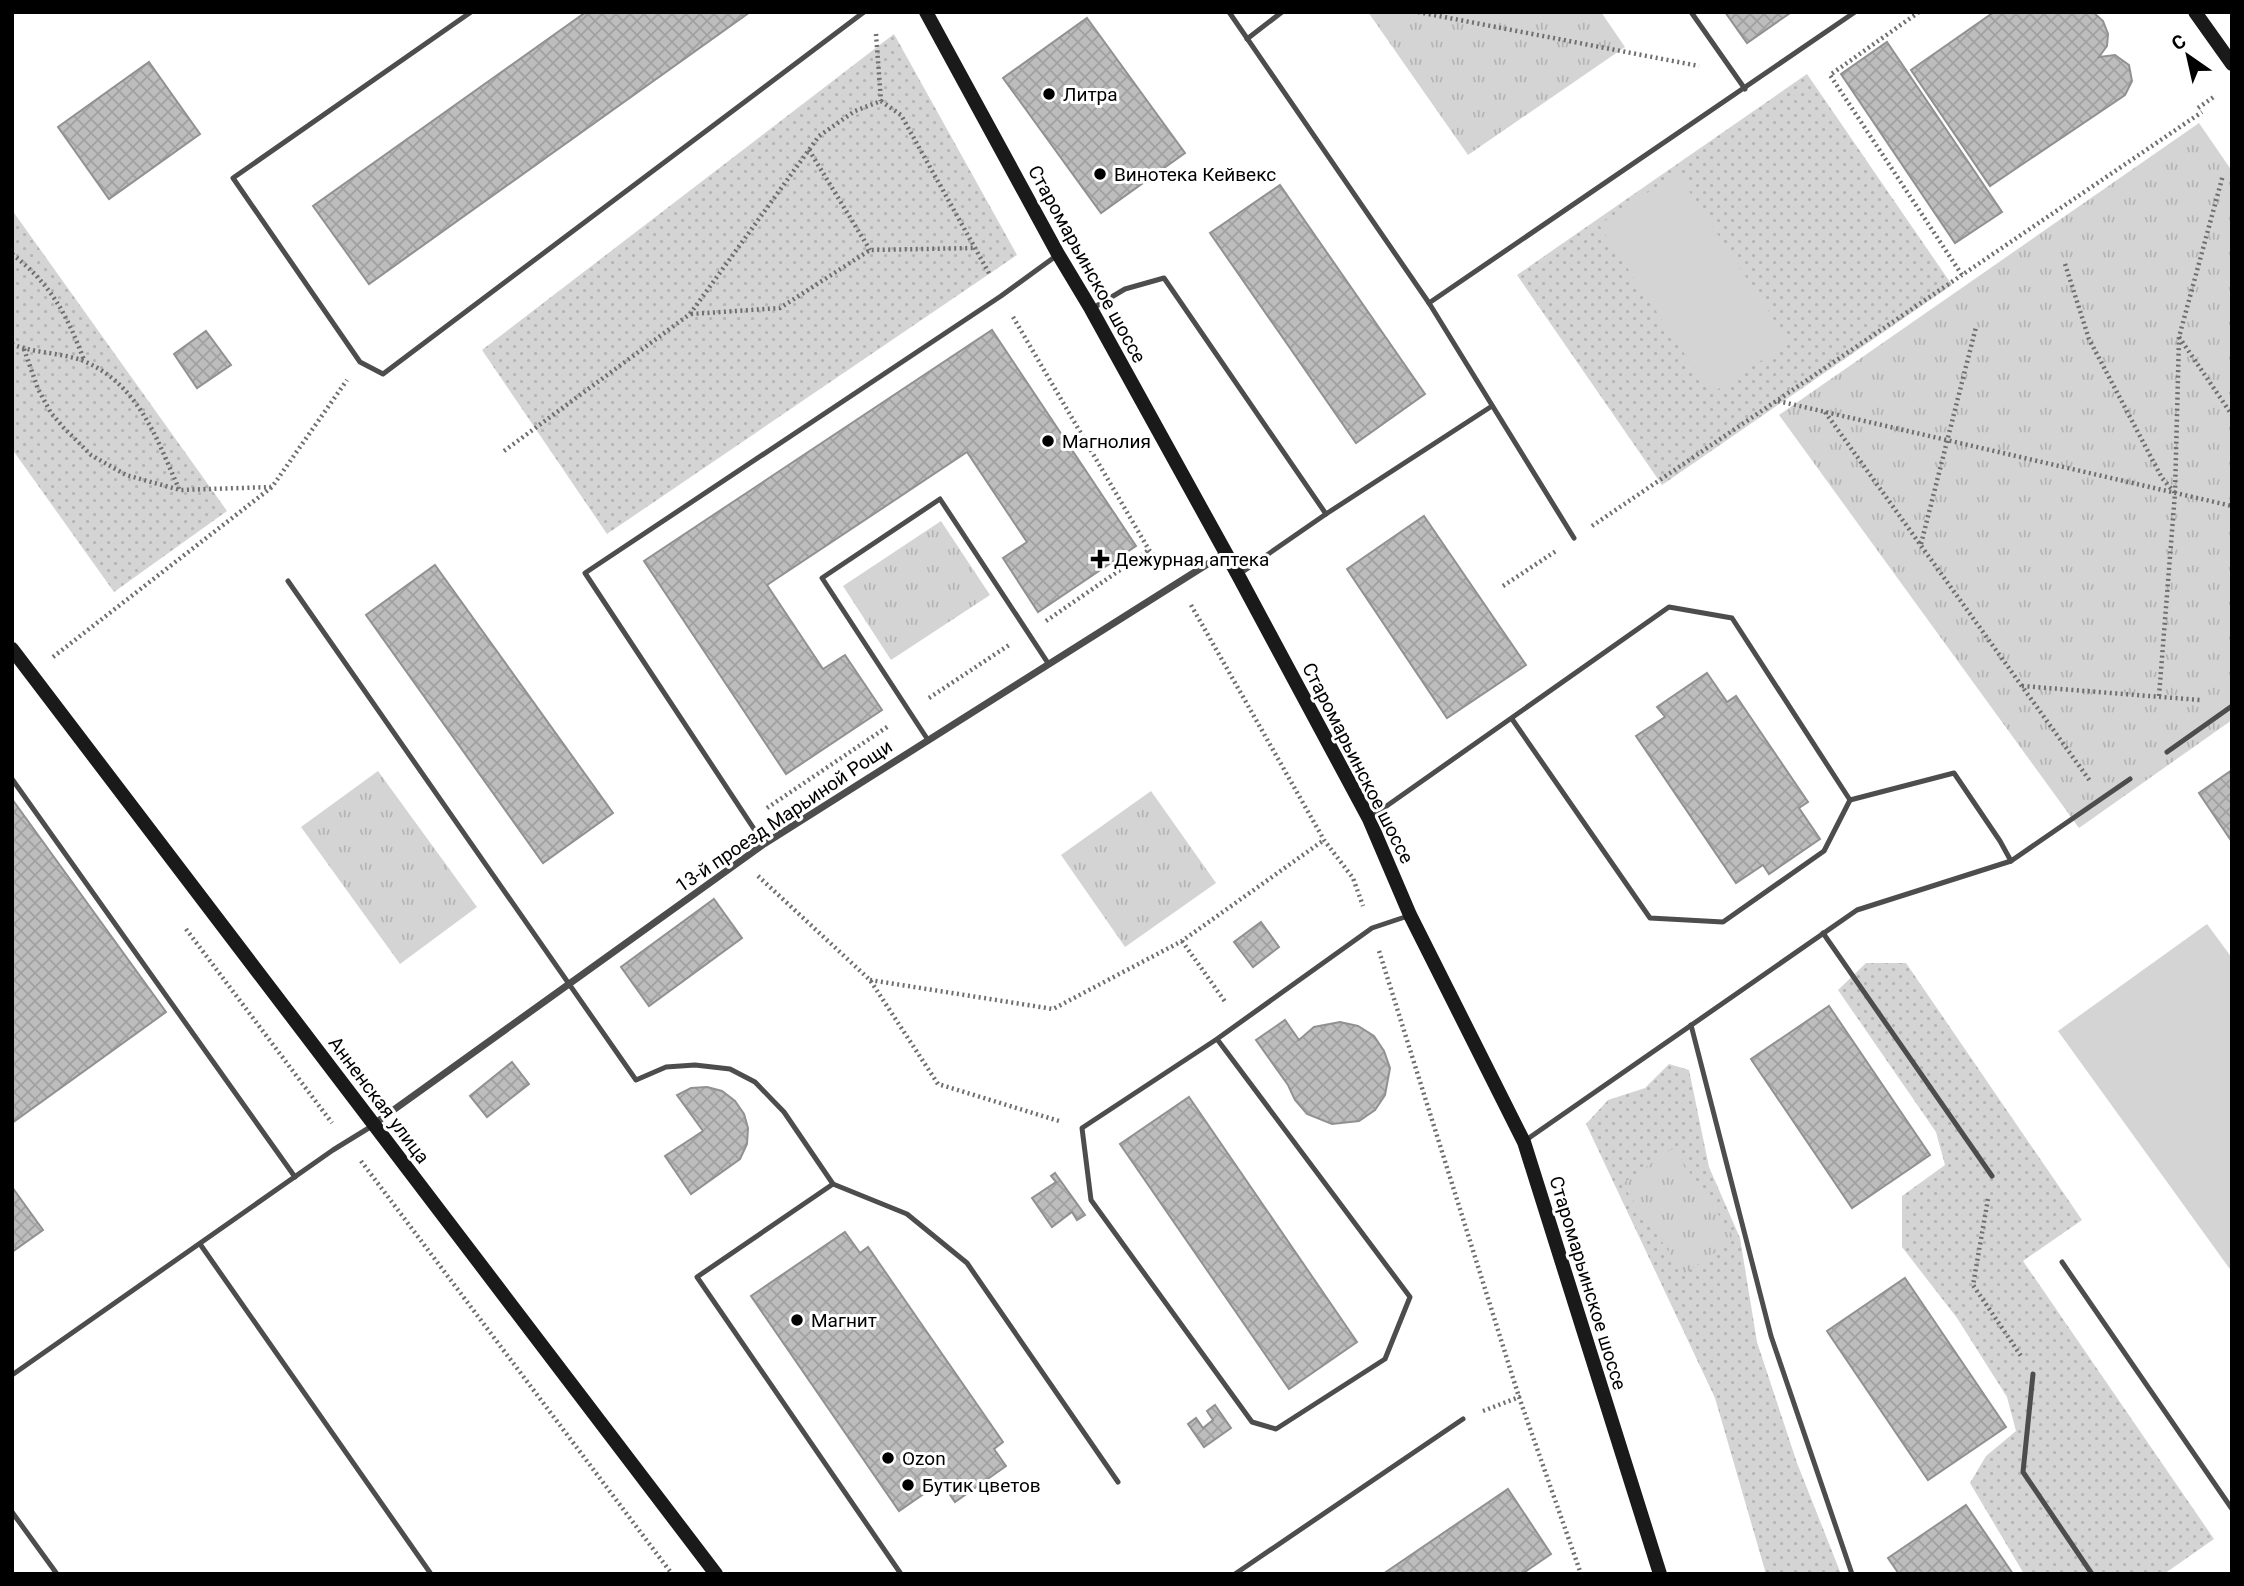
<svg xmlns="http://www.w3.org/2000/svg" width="2244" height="1586" viewBox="0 0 2244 1586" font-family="Roboto,sans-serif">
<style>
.grass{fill:url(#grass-dots)}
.park{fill:url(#park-tufts)}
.pitch{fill:#d4d4d4}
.building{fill:url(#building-cross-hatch);stroke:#919191;stroke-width:2}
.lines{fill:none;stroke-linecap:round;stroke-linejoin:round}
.path{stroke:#6f6f6f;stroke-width:4.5;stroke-dasharray:2 3.5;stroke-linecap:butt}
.lane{stroke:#4d4d4d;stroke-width:5}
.street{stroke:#4d4d4d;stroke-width:7}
.secondary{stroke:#1a1a1a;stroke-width:14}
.poi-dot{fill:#000;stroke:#fff;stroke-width:2.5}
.labels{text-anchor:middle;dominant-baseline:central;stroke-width:6;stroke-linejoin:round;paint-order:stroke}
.poi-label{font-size:19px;fill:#000;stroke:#fff;text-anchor:start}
.street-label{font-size:19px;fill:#000;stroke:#fff}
</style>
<defs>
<pattern id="grass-dots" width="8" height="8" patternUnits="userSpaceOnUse" patternTransform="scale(1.75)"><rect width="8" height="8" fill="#d4d4d4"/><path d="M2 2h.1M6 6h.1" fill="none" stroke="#b4b4b4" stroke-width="1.8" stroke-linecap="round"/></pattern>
<pattern id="park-tufts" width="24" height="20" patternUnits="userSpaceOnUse" patternTransform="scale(1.75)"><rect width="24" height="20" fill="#d4d4d4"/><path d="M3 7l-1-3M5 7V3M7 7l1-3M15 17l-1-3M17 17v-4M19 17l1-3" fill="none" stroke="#b4b4b4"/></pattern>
<pattern id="building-cross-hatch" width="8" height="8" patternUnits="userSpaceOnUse" patternTransform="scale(1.75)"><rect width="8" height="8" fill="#bdbdbd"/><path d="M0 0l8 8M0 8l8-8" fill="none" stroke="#a1a1a1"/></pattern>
</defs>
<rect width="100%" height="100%" fill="#fff"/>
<g class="grass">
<polygon points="894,34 1017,255 607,534 482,350"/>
<polygon points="1807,74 1952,285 1662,485 1517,275"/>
<polygon points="12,210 227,511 114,592 12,449"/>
<polygon points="1866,963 1906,963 2082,1220 2023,1261 2214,1539 2164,1574 2024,1574 1970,1483 1986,1456 2016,1431 2007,1397 1957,1318 1902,1247 1902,1196 1945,1165 1936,1132 1838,990"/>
<polygon points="1669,1064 1689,1070 1709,1167 1740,1238 1757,1342 1797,1463 1841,1574 1766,1574 1715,1398 1586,1124 1608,1100 1645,1088"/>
</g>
<g class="park">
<polygon points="1368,12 1601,12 1625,47 1468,155"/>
<polygon points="2199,123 2232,171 2232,720 2079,828 1779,415"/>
<polygon points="941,521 990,595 891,660 843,586"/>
<polygon points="378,771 477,907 400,964 301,827"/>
<polygon points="1151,791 1216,883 1125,947 1061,855"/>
<polygon points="1673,1148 1735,1239 1684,1274 1622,1184"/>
</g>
<g class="pitch">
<polygon points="1677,173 1789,342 1711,394 1599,225"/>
<polygon points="2207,924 2232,958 2232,1272 2058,1031"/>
</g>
<g class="building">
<polygon points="586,12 750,12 369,284 313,206"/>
<polygon points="1725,12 1789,12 1790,13 1747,43"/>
<polygon points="1994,12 2093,12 2103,21 2108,34 2107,46 2099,57 2115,55 2129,65 2132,81 2125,95 1990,186 1911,70"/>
<polygon points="1087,18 1185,153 1101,213 1003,78"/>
<polygon points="1887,42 2002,212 1955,243 1841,74"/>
<polygon points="149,62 200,134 109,199 58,127"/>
<polygon points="1280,185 1425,394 1356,443 1210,233"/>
<polygon points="992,330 1136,546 1038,612 1003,558 1027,542 967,452 767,585 823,669 845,655 882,710 786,774 644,561"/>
<polygon points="206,331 231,365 197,388 174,354"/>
<polygon points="1424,516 1526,665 1447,718 1347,569"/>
<polygon points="435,565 613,813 543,863 366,615"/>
<polygon points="1707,673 1727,702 1736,696 1808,802 1799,808 1820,839 1769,874 1763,865 1736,883 1636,736 1665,717 1657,707"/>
<polygon points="2232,770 2232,842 2199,793"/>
<polygon points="12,799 166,1012 12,1123"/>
<polygon points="714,899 742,938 649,1006 621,967"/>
<polygon points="1261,922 1279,947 1253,967 1234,942"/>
<polygon points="1829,1006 1930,1155 1852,1208 1751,1059"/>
<polygon points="1285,1020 1299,1040 1314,1027 1340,1022 1358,1026 1374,1036 1384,1051 1390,1068 1385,1095 1375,1110 1359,1121 1332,1124 1307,1114 1295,1100 1288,1085 1256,1040"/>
<polygon points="512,1062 529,1084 487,1117 470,1096"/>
<polygon points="707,1087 722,1091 735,1101 744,1114 748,1128 747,1144 740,1159 691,1194 665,1156 703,1131 677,1095 691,1088"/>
<polygon points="1189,1097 1357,1342 1289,1389 1120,1144"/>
<polygon points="1055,1173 1085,1215 1077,1220 1072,1212 1052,1227 1032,1198 1056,1182 1051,1176"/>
<polygon points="12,1187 43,1230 12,1252"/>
<polygon points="845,1232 860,1253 868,1247 1003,1442 994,1449 1006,1466 955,1502 941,1482 899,1511 751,1296"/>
<polygon points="1905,1278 2006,1427 1928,1480 1827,1331"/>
<polygon points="1215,1405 1231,1428 1204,1447 1188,1424 1196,1418 1203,1428 1213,1420 1207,1411"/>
<polygon points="1508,1489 1551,1554 1522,1574 1383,1574"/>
<polygon points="1966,1505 2013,1574 1899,1574 1888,1558"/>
</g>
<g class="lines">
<g class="path">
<polyline points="1418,12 1699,66"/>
<polyline points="1919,12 1830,75 1962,275 2202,112"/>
<polyline points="876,34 881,101"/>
<polyline points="2198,108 2215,96"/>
<polyline points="809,150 870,250"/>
<path d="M12,254C51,284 67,315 84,360"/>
<polyline points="2065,264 2089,339 2162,478 2174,492"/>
<polyline points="691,314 780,308 870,250 975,248"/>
<polyline points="1013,317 1149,550 1161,564"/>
<polyline points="2179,337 2232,415"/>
<path d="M12,344C35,354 63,352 86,362C139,386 157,439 179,489"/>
<polyline points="24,349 38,389 51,413 64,428 91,455 126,475 180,490 271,487"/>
<polyline points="1778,401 2232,506"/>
<polyline points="1825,412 2090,781"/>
<polyline points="504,451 690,314 819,136 855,111 881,101 901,115 990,275"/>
<polyline points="1592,526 1962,275"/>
<polyline points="1921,544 1976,327"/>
<polyline points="1503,586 1556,551"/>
<polyline points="1191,605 1324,840 1353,878 1363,906"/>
<polyline points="1046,621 1149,550"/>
<polyline points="53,657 272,487 347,380"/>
<polyline points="2022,686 2200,700"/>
<polyline points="2159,696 2175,493 2179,337 2223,175"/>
<polyline points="929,698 1009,645"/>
<polyline points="767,808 890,725"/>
<polyline points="758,876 870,980 938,1084 1059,1121"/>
<polyline points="186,929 332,1123"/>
<polyline points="1182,941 1226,1003"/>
<polyline points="1379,951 1519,1397"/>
<polyline points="870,980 1053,1009 1182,941 1324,840"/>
<polyline points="361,1161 672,1574"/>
<polyline points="1988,1199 1973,1285 2021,1356"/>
<polyline points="1483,1411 1519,1397 1581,1574"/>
</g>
<g class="lane">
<polyline points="471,12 233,178 360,362 383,374 864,12"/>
<polyline points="1229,12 1429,303 1574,538"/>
<polyline points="1691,12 1745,89"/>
<polyline points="1247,39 1282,12"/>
<polyline points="1429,303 1855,12"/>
<polyline points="1093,308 1125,289 1164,278 1326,514"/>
<polyline points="1238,575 1326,514 1492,406"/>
<polyline points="288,581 636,1080 666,1067 695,1065 730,1069 755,1082 784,1112 833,1184 697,1277 901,1574"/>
<polyline points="928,740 822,578 940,499 1048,663"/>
<polyline points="2167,752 2232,706"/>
<polyline points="12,779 295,1177"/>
<polyline points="1371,817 1669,607 1732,618 1850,800 1824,851 1723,922 1650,918 1512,719"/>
<polyline points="764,844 585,573 1001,296 1056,256"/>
<polyline points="2011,861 2130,779"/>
<polyline points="1823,933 1992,1176"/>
<polyline points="1691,1025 1771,1336 1852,1574"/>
<polyline points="1217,1039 1410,1297 1385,1359 1276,1429 1252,1422 1091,1200 1082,1128 1217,1039 1372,928 1408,916"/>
<polyline points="1526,1140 1857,910 2011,861 2000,841 1954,773 1850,800"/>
<polyline points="833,1184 907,1214 967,1263 1118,1482"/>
<polyline points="200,1244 431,1574"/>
<polyline points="2062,1262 2232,1509"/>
<polyline points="2033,1374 2023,1472 2092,1574"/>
<polyline points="12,1375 333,1150 372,1126"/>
<polyline points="12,1512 57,1574"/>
<polyline points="1235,1574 1463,1419"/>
</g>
<polyline class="street" points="374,1124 764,844 1225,553"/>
<g class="secondary">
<polyline points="926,12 1058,254 1091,309 1238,575 1369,819 1410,915 1524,1142 1660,1574"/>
<polyline points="2195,12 2232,64"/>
<polyline points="12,649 716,1574"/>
</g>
</g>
<g class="poi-dot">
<circle cx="1049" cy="94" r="7"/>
<circle cx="1100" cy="174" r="7"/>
<circle cx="1048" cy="441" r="7"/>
<path d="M1096.5 548.5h7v7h7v7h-7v7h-7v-7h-7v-7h7z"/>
<circle cx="797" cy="1320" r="7"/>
<circle cx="888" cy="1458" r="7"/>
<circle cx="908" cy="1485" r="7"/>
</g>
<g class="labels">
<g class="poi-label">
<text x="1063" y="94">Литра</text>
<text x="1114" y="174">Винотека Кейвекс</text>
<text x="1062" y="441">Магнолия</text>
<text x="1114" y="559">Дежурная аптека</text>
<text x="811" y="1320">Магнит</text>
<text x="902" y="1458">Ozon</text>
<text x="922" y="1485">Бутик цветов</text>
</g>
<g class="street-label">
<text transform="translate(1087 264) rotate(61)">Старомарьинское шоссе</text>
<text transform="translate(1358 763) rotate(63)">Старомарьинское шоссе</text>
<text transform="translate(784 816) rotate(-34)">13-й проезд Марьиной Рощи</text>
<text transform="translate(379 1100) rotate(53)">Анненская улица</text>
<text transform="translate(1588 1283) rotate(73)">Старомарьинское шоссе</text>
</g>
</g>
<rect width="2244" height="1586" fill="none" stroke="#000000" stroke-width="28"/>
<g transform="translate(2188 56) rotate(326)" stroke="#ffffff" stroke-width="5" paint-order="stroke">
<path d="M0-5L12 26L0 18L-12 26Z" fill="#000000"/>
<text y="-10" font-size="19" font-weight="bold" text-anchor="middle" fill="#000000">С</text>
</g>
</svg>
